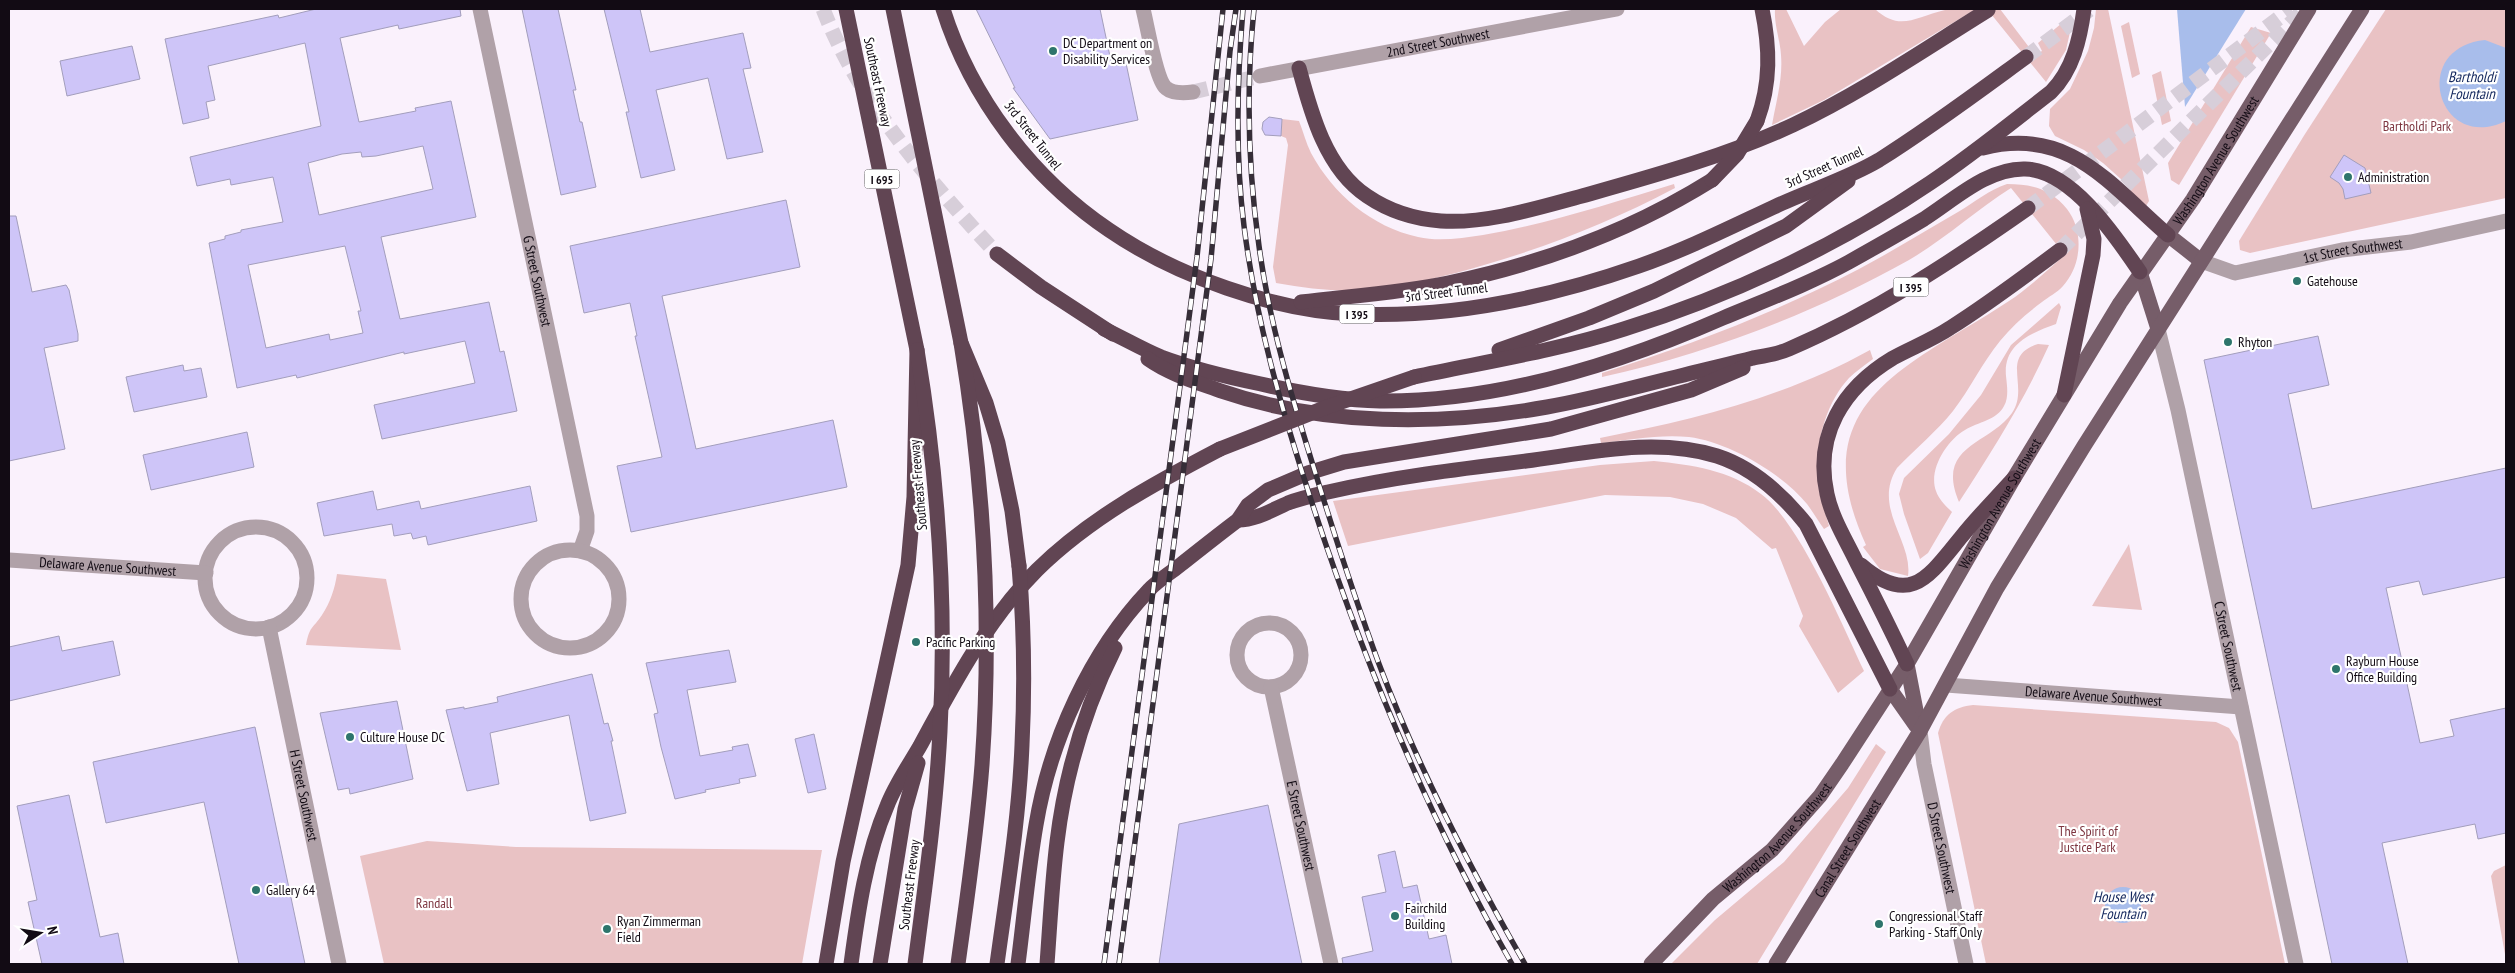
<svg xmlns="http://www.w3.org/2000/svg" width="2515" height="973" viewBox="0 0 2515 973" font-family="'PT Sans Narrow',sans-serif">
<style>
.green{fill:#e9c2c4}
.water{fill:#a8bdeb}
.building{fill:#cec5f8;stroke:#a39ebc;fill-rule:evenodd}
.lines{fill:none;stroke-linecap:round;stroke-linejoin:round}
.tertiary-tunnel{stroke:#d7ced9;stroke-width:15;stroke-dasharray:15 8;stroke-linecap:butt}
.motorway-tunnel{stroke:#d7ced9;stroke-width:15;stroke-dasharray:15 8;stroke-linecap:butt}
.minor{stroke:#b0a1a8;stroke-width:15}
.tertiary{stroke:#b0a1a8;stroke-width:15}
.primary{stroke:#765d69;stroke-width:15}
.motorway{stroke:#614553;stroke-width:15}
.rail-casing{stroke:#362e38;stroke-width:5.5}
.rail{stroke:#fff;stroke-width:4;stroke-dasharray:11;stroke-linecap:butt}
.motorway-bridge{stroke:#614553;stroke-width:15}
.poi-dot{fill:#2e756c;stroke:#fff;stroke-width:2}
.labels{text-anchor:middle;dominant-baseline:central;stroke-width:4.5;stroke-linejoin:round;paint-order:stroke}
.shield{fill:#fff;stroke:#59545a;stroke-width:1}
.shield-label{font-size:12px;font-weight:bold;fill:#120b14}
.street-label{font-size:14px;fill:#120b14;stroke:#fff}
.poi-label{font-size:14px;fill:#120b14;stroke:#fff;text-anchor:start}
.park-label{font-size:14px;fill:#7e3640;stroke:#fff}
.water-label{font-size:15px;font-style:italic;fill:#13275d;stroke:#fff}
</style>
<rect width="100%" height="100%" fill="#faf1fc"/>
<g class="green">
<path d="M1775,9H1786L1804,46L1825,22L1841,9H1875C1900,32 1915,17 1945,10C1954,7 1966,9 1976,9L1824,100L1772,125C1776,102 1783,79 1781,55C1780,39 1774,25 1775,9Z"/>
<polygon points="1987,9 2000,9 2035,55 2042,51 2038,43 2062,23 2070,32 2066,50 2046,82"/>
<polygon points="2096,9 2108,9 2149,201 2146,206 2129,192 2132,189 2103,163 2084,150 2055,136 2049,126 2050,109 2070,89 2088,51 2094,28"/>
<polygon points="2386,9 2506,9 2506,198 2250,253 2240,250 2239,241 2305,134"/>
<polygon points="2129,22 2140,74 2132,78 2121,26"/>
<polygon points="2251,27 2271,33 2179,185 2171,180 2168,163"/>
<polygon points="2161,71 2171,121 2162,125 2152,75"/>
<path d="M1282,119L1299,121C1303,131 1306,143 1311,153C1333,194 1372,227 1418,237C1439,242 1462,238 1483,235C1548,224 1611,203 1674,184L1675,188C1603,226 1534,252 1456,273C1430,279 1404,287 1378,289C1343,293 1310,289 1276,283L1273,267L1288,145L1286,138L1281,136Z"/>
<path d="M2007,184C2032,184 2051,189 2067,209C2084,231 2082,265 2063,286C2057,293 2048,297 2042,302C2026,314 2012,326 2000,341C1982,363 1970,389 1953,411C1937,431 1915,449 1897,468C1872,508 1913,541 1908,576L1880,569L1863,547L1866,545C1800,401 1909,367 2009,301C2029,288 2047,270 2065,255L2011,188C1976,210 1945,239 1909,260C1812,314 1710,353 1602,377V373C1690,345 1777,312 1859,269C1893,251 1925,231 1958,212C1975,202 1989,190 2007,184Z"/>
<path d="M2059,303L2061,307L2056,324C2031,333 2003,344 2006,376C2007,386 2009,397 2004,406C1997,420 1978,422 1965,430C1947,440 1928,470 1936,491C1939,500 1946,506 1952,512L1928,553L1920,559L1904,514L1899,494L1904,478L1949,434L1981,395L2011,345Z"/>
<path d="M2038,344L2049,345C2024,401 1992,451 1959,502C1935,445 1989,445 2012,413C2030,387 1999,356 2038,344Z"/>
<path d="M1870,350L1873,359C1865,365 1856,371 1849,378C1823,406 1813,453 1819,489C1821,502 1826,514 1829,526L1824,529C1818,521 1813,512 1807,504C1782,473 1728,442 1689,437C1660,434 1629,440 1601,443L1600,438C1694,420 1785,397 1870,350Z"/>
<path d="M1654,461C1692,465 1730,470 1761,494C1800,523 1842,625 1864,671L1838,693L1799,626L1803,616L1776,548L1772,549L1736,518L1703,504L1670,497L1605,495L1348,546L1333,501L1600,465Z"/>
<polygon points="2129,544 2142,610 2092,606"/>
<path d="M337,574L386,579L401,650L306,645C310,625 312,630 322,615C330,603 335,588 337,574Z"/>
<path d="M1973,705L2216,722L2229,728L2238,742L2285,964H1986L1938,733C1943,715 1954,707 1973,705Z"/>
<polygon points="1876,744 1886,752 1757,964 1671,964 1715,920 1784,862 1848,788"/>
<polygon points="427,841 516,847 822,850 802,964 384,964 360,856"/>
<polygon points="2506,865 2506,960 2491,876 2494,871"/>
</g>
<g class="water">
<polygon points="2177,9 2246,9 2185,107"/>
<path d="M2485,40L2506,48V121C2438,154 2408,48 2485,40Z"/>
<circle cx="2123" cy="905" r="18"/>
</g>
<g class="building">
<path d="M316,9H460L461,16L399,29L398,25L340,38L359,122L416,111L415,108L451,101L476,217L381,237L400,319L489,302L500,352L504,351L517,411L382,439L374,405L475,383L465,341L404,354V352L297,378L296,375L237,388L209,243L225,239V236L241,232V230L283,222L273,177L231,185L230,179L197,186L190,157L321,126L305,43L208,66L215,100L206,102L209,118L183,124L165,39L278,15L279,18ZM423,146L433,189L319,215L308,163L342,154L361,152L362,157L376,156ZM345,246L361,311H358L363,333L330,340L329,334L266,348L248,265Z"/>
<polygon points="522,9 558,9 576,90 573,90 580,122 582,122 596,187 561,195"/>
<polygon points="604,9 640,9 650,52 743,33 751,68 743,69 763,152 727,159 708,78 656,90 675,170 641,178 626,112 629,112"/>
<polygon points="976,9 1100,9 1112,66 1126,63 1138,120 1050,139 1013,88 1015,88"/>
<polygon points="132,46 140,79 67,96 60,61"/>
<polygon points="1269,117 1282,119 1281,136 1265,135 1262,129 1263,122"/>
<polygon points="2344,155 2365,168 2371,193 2345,199 2343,189 2339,183 2330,177"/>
<polygon points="786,200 800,267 662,296 696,449 833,420 847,487 631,532 617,466 662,457 635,336 637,336 630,303 584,313 570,246"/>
<polygon points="9,216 16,216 32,292 66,285 69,290 78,334 78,341 44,348 65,449 9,461"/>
<polygon points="2318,336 2329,385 2288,394 2312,509 2506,468 2506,577 2423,595 2419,581 2386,588 2420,743 2454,736 2450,720 2506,708 2506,833 2478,839 2475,824 2382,843 2408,964 2332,964 2204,360"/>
<polygon points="183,365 184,371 201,368 207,397 134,412 126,377"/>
<polygon points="247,432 254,467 151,490 143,455"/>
<polygon points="530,486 537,521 428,545 426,536 413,539 411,533 394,536 392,524 324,536 317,503 373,491 377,510 419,501 421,509"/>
<polygon points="59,636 62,651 113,641 120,675 9,701 9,647"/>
<polygon points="729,650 736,682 687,690 700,756 733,750 732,747 748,744 756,776 739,779 740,783 705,790 706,792 675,799 661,747 654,714 658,713 646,663"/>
<polygon points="592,674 604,724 608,723 613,741 611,741 626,813 590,821 569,715 490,733 499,784 467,791 446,710 464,707 464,709 498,702 497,697"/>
<polygon points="397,701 413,779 350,794 349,788 338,790 320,713"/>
<polygon points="255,727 305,964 239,964 204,802 106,823 93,762"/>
<polygon points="814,734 826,789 808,793 795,739"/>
<polygon points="69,795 100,937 118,933 124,964 42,964 28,902 37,900 17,806"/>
<polygon points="1268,805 1302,964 1159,964 1179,824"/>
<polygon points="1395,851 1403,888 1417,885 1429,939 1446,935 1452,964 1343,964 1342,958 1373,951 1362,897 1386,892 1378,855"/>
</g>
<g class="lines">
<polyline class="tertiary-tunnel" points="1193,92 1260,76"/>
<g class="motorway-tunnel">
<path d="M823,9C860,104 929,180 997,254"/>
<polyline points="2026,57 2089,10"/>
<polyline points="2028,208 2291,9"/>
<polyline points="2060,250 2305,9"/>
</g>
<g class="minor">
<path id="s1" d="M480,9L587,516V531L580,551"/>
<path id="s2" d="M2201,261L2235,273L2342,250L2411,242L2506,221"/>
<path id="s3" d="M2158,329L2178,410L2296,964"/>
<circle cx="256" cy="578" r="51"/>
<circle cx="570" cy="599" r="49"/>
<path id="s4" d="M9,560L206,573"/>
<circle cx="1269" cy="655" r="32"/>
<path id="s5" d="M269,627L339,964"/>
<path id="s6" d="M1946,685L2241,707"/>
<path id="s7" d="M1271,687L1331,964"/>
</g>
<g class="tertiary">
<path d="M1143,9C1147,24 1156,80 1166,88C1173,94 1185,93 1193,92"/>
<path id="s8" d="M1260,76L1617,9"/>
<path id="s9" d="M1920,731L1924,764L1966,964"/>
</g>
<g class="primary">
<polyline points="2168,235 2201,261"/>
<polyline points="2140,272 2158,329"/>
<polyline points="1907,664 1920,731"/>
<polyline points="1890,689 1916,726"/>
<path id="s10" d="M1651,964L1713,899L1772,850L1820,796L1842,764L1907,664L2014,478L2120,303L2193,199L2309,9"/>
<path id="s11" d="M1776,964L1920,731L1997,588L2084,446L2362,9"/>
</g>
<g class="motorway">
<polyline points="893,9 961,343 986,403 998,443 1012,511 1019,566"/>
<path d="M943,9C971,98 1032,178 1109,230C1176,276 1274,311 1355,314C1450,318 1550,297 1639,266C1685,250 1729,228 1774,207C1808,191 1847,179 1879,160C1930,128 1978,92 2026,57"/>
<path d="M1299,68C1311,113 1326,169 1367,196C1389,211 1414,219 1441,221C1487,224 1537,208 1582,196C1653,176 1726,156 1793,125C1861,93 1925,49 1988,10"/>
<path d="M1757,121C1771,83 1770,48 1762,9"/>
<path d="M1983,148C2069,126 2109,184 2168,235"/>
<polyline points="997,254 1041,287 1113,334"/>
<path d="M1301,302C1350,296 1399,293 1448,283C1540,264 1632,230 1712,180"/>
<path d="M1104,329C1123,338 1142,349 1161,357C1193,369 1227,377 1261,384C1300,393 1339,400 1380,401C1498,402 1616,365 1723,318C1766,300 1809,284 1849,262C1874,248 1899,234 1924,219C1954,200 1987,168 2025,169C2072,170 2116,237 2140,272"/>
<polyline points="1499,350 1589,318 1654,291 1786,226 1848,181"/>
<path d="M1148,359C1169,374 1196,382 1221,391C1323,426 1441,426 1547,407C1593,399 1638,386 1684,375C1707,369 1730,364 1753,358C1764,356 1778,354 1789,349C1875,312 1951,262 2028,208"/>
<path d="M1414,377C1484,362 1556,351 1624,329C1730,296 1837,246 1930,183C1972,155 2011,123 2051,92C2073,70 2080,39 2084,9"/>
<polyline points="2064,395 2093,255 2094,239 2087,209"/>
<path d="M1238,520C1256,520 1272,510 1288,503C1301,498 1315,495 1328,492C1393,477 1460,469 1526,461C1588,453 1655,437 1717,456C1754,468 1782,494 1806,524L1890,689"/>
<path d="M1861,565C1911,608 1929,576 1962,536C1978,516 1997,497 2014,478"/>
<path d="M1907,664C1891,630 1874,596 1857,563C1846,540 1832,518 1827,494C1814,435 1843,388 1893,358C1911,348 1932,340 1950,328C1988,304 2024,277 2060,250"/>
<polyline points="826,964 843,862 908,565 914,497 917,350 846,9"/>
<path d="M851,964C858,912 866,855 887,806C895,785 909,765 920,746C953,685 988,619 1037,570C1090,518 1155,483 1220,449"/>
<polyline points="880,964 905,809 918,763"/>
<path d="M1018,964C1024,918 1028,871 1036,825C1050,741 1090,652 1149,590C1157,581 1169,574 1179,566C1198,551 1218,535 1238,520L1248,505L1268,490L1308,473L1344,462L1551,429L1691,390L1743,368"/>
<path d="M1047,964C1050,924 1052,882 1057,842C1065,776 1085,708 1115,648"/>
</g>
<g class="rail-casing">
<g id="rail">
<path d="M1243,9C1237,80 1235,155 1244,226C1256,322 1283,414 1313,506C1365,665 1429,819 1512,964"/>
<path d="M1254,9C1246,87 1248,168 1259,246C1270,329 1296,411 1321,491C1339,549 1358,607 1379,664C1418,768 1470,868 1525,964"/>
<polyline points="1104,964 1197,257 1223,9"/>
<polyline points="1119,964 1211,259 1230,51 1236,9"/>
</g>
</g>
<use href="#rail" class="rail"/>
<g class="motorway-bridge">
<polyline points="1712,180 1737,154 1757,121"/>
<polyline points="1220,449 1327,407 1414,377"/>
<path d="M915,964C925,887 936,809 940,731C947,603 938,476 917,350"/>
<path d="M958,964C967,898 977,832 982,765C992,625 984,482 961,343"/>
<path d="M997,964C1007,891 1019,819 1022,745C1025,685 1024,626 1019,566"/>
</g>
</g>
<g class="poi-dot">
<circle cx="1053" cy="51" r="5"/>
<circle cx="2348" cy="177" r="5"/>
<circle cx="2297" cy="281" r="5"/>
<circle cx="2228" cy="342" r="5"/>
<circle cx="916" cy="642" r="5"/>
<circle cx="2336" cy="669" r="5"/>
<circle cx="350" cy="737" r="5"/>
<circle cx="256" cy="890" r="5"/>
<circle cx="1395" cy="916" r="5"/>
<circle cx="1879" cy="924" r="5"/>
<circle cx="607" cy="929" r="5"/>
</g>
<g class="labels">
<g class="shield">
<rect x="864.5" y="169.5" width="35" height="19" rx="4"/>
<rect x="1893.5" y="277.5" width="35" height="19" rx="4"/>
<rect x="1339.5" y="304.5" width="35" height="19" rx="4"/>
</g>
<g class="shield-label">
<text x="882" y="179">I 695</text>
<text x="1911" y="287">I 395</text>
<text x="1357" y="314">I 395</text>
</g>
<g class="street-label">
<text stroke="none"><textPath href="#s8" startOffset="181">2nd Street Southwest</textPath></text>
<text transform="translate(878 82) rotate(78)">Southeast Freeway</text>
<text transform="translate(1033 135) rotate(52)">3rd Street Tunnel</text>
<text stroke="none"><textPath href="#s10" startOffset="988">Washington Avenue Southwest</textPath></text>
<text transform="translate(1824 167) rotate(-24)">3rd Street Tunnel</text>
<text stroke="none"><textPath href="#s2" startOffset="156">1st Street Southwest</textPath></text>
<text stroke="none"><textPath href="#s1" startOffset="278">G Street Southwest</textPath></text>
<text transform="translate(1446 292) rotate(-7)">3rd Street Tunnel</text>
<text transform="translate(918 485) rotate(-95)">Southeast Freeway</text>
<text stroke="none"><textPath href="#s10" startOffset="582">Washington Avenue Southwest</textPath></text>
<text stroke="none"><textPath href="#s4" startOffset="99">Delaware Avenue Southwest</textPath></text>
<text stroke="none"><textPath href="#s3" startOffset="325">C Street Southwest</textPath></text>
<text stroke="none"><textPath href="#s6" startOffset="148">Delaware Avenue Southwest</textPath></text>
<text stroke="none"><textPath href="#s5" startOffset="172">H Street Southwest</textPath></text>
<text stroke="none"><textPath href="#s7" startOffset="142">E Street Southwest</textPath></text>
<text stroke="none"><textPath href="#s10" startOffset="179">Washington Avenue Southwest</textPath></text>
<text stroke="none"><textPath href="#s11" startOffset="136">Canal Street Southwest</textPath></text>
<text stroke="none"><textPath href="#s9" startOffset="119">D Street Southwest</textPath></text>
<text transform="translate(909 885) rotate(-83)">Southeast Freeway</text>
</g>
<g class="poi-label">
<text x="1063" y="43">DC Department on<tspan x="1063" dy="16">Disability Services</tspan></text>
<text x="2358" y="177">Administration</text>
<text x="2307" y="281">Gatehouse</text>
<text x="2238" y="342">Rhyton</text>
<text x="926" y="642">Pacific Parking</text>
<text x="2346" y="661">Rayburn House<tspan x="2346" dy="16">Office Building</tspan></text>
<text x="360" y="737">Culture House DC</text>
<text x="266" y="890">Gallery 64</text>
<text x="1405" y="908">Fairchild<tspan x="1405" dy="16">Building</tspan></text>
<text x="1889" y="916">Congressional Staff<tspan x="1889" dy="16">Parking - Staff Only</tspan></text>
<text x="617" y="921">Ryan Zimmerman<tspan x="617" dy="16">Field</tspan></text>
</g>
<g class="park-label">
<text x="2417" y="126">Bartholdi Park</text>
<text x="2088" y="831">The Spirit of<tspan x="2088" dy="16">Justice Park</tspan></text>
<text x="434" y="903">Randall</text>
</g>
<g class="water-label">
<text x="2472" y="76">Bartholdi<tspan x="2472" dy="17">Fountain</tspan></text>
<text x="2123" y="896">House West<tspan x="2123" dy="17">Fountain</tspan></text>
</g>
</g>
<rect width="2515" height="973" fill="none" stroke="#120b14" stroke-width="20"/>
<g transform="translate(40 933) rotate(78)" stroke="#ffffff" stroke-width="4" paint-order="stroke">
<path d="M0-4L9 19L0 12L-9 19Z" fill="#120b14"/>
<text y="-8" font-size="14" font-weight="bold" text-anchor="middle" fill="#120b14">N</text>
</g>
</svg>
